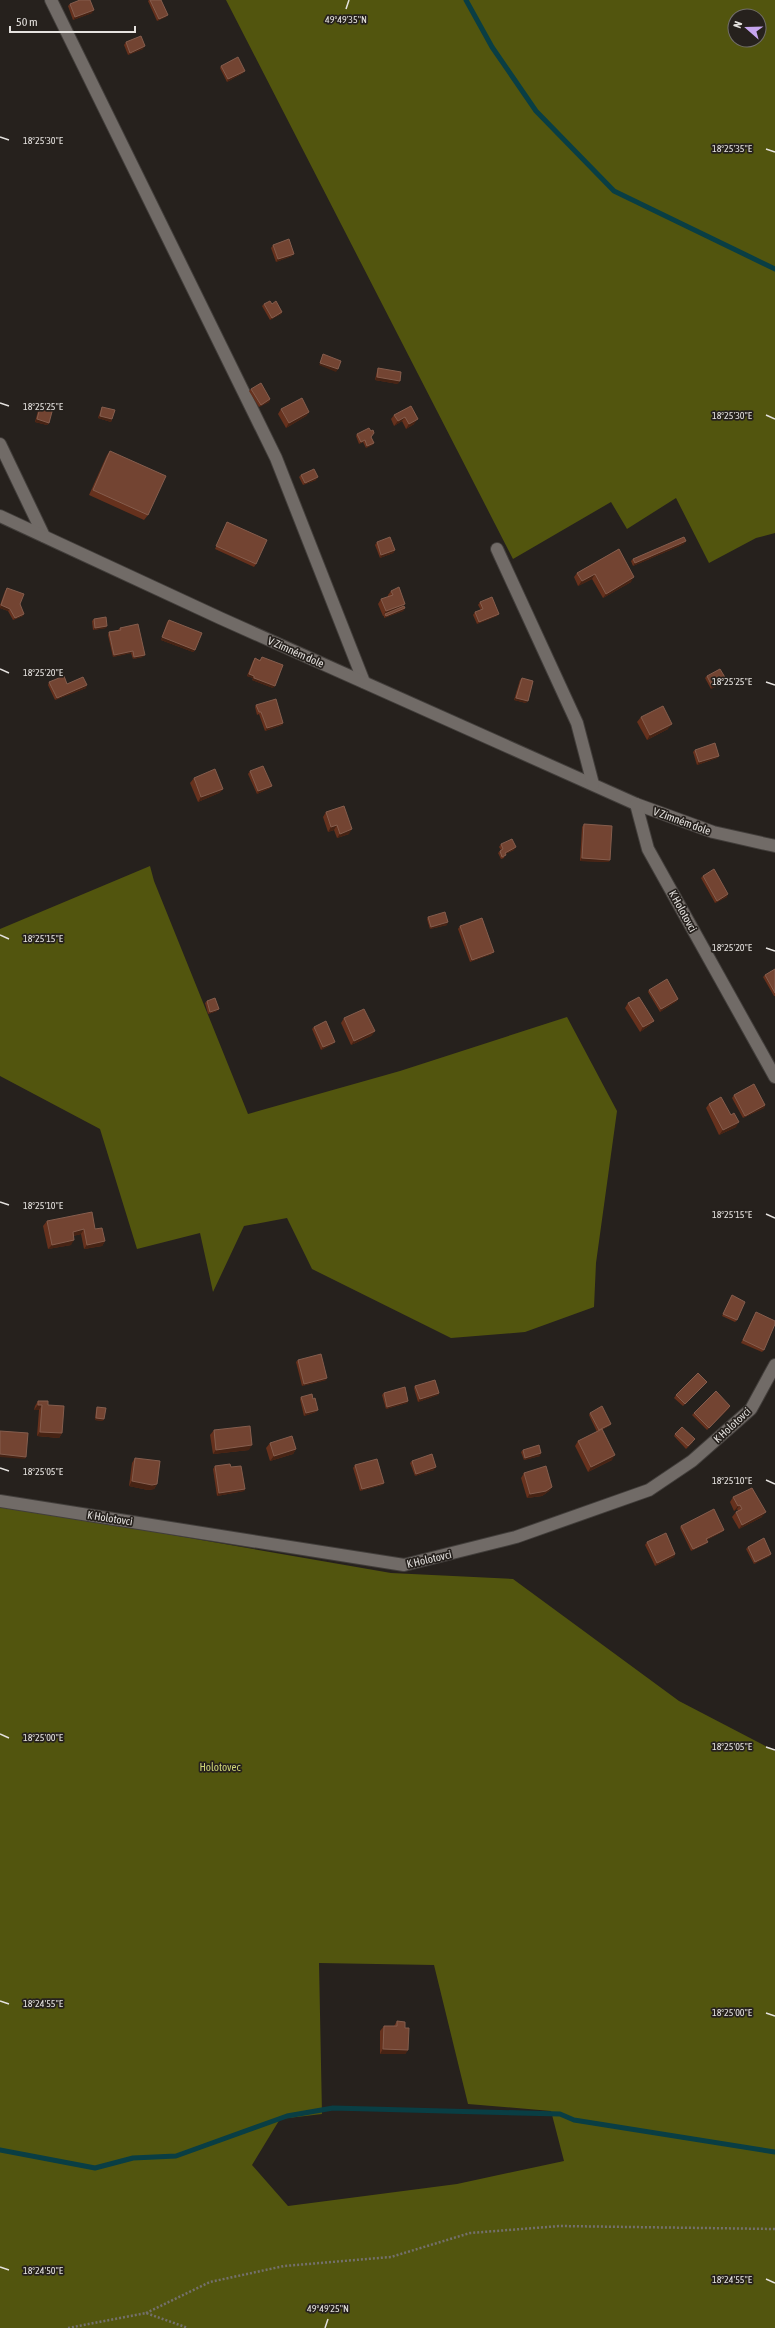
<svg xmlns="http://www.w3.org/2000/svg" width="775" height="2328" viewBox="0 0 775 2328" font-family="'Asap Condensed',sans-serif">
<style>
.forest{fill:#52550e;fill-rule:evenodd}
.lines{fill:none;stroke-linecap:round;stroke-linejoin:round}
.stream{stroke:#093e44;stroke-width:5}
.street-casing{stroke:#423e3b;stroke-width:14}
.path{stroke:#74706c;stroke-width:2.5;stroke-dasharray:2 2;stroke-linecap:butt}
.street{stroke:#716b67;stroke-width:12}
.wall{fill:#66311d}
.shaded-wall{fill:#462314}
.building{fill:#734432;stroke:#855d4d}
.ticks{fill:none;stroke:#e5e2df;stroke-width:1.5}
.labels{text-anchor:middle;dominant-baseline:central;stroke-width:3.5;stroke-linejoin:round;paint-order:stroke}
.street-label{font-size:11px;fill:#e5e2df;stroke:#26211d}
.park-label{font-size:11px;fill:#cfd577;stroke:#26211d}
.ticks-label{font-size:10px;text-anchor:middle;fill:#e5e2df;stroke:#26211d;stroke-width:3.5;stroke-linejoin:round;paint-order:stroke}
</style>
<rect width="100%" height="100%" fill="#26211d"/>
<g class="forest">
<path d="M226,0H775V533L756,538L709,563L676,498L627,529L611,502L513,559ZM735,16H759V40H735Z"/>
<polygon points="150,866 154,881 248,1114 400,1071 567,1017 617,1111 596,1263 594,1307 525,1332 451,1338 312,1269 287,1218 244,1226 213,1292 200,1233 137,1249 100,1129 0,1076 0,929"/>
<path d="M0,1505L391,1573L513,1579L679,1701L775,1751V2328H0ZM319,1963L434,1965L468,2104L551,2111L564,2161L457,2184L288,2206L252,2165L280,2119L322,2114Z"/>
</g>
<g class="lines">
<g class="stream">
<polyline points="466,0 492,47 536,111 614,191 775,269"/>
<polyline points="0,2150 95,2168 133,2158 176,2156 287,2116 333,2108 560,2114 574,2120 775,2152"/>
</g>
<g class="street-casing">
<g id="street">
<polyline points="51,0 276,458 364,682"/>
<polyline points="0,444 44,536"/>
<polyline points="0,516 220,618 636,804 713,832 775,846"/>
<polyline points="497,549 577,723 593,784"/>
<polyline points="636,804 648,849 775,1077"/>
<polyline points="0,1501 404,1565 516,1537 649,1490 692,1461 751,1409 775,1365"/>
</g>
</g>
<g class="path">
<polyline points="146,2313 210,2282 284,2266 391,2257 470,2233 560,2226 775,2229"/>
<polyline points="68,2328 146,2313 188,2328"/>
</g>
<use href="#street" class="street"/>
</g>
<g class="wall">
<polygon points="149,0 161,0 166,17 157,21 148,1"/>
<polygon points="70,4 92,13 73,20 68,6"/>
<polygon points="126,42 143,49 128,55 124,45"/>
<polygon points="221,66 243,73 227,82 220,68"/>
<polygon points="273,245 292,256 276,262 271,248"/>
<polygon points="264,304 272,304 282,312 281,314 270,320 262,306"/>
<polygon points="378,368 398,384 375,380 377,371"/>
<polygon points="251,389 270,399 269,402 259,407 249,391"/>
<polygon points="41,404 49,423 47,425 35,422 39,407"/>
<polygon points="411,406 414,424 406,429 402,421 394,426 391,419 394,415"/>
<polygon points="102,407 112,419 111,422 98,418 101,409"/>
<polygon points="281,409 309,412 306,416 286,428 278,414"/>
<polygon points="357,434 371,437 374,443 372,445 366,448 363,442 359,444 356,436"/>
<polygon points="110,451 148,515 144,520 89,495 107,455"/>
<polygon points="301,475 316,480 303,485 299,477"/>
<polygon points="227,522 256,564 254,567 215,549"/>
<polygon points="377,542 395,550 393,553 380,558 375,545"/>
<polygon points="684,544 633,566 631,561 633,559"/>
<polygon points="619,549 631,582 603,598 592,579 578,586 574,577 577,573"/>
<polygon points="7,588 20,604 23,616 13,620 8,611 0,608 0,605 5,591"/>
<polygon points="391,591 405,608 403,611 384,618 384,616 383,616 378,604 381,599 388,597 388,595"/>
<polygon points="480,602 497,616 477,624 473,615 475,612 481,610 478,605"/>
<polygon points="94,619 106,628 93,630 92,621"/>
<polygon points="169,620 195,650 193,652 161,640 167,622"/>
<polygon points="120,628 143,657 133,659 131,653 113,657 108,635 109,632 118,630"/>
<polygon points="262,657 273,688 252,680 253,678 247,676 253,661 255,658 260,660"/>
<polygon points="707,676 724,682 711,689 705,678"/>
<polygon points="522,678 526,703 514,700 520,680"/>
<polygon points="49,682 67,684 86,688 55,700 48,685"/>
<polygon points="256,705 283,723 282,725 265,731 259,714 257,715 255,707"/>
<polygon points="641,717 668,729 647,740 637,722"/>
<polygon points="695,750 719,756 717,758 697,765 693,752"/>
<polygon points="250,771 270,788 257,794 248,774"/>
<polygon points="194,778 223,789 219,793 198,802 190,783"/>
<polygon points="326,812 349,834 337,838 334,830 328,832 323,817"/>
<polygon points="584,824 609,862 580,861 582,827"/>
<polygon points="501,844 514,850 505,854 504,858 501,859 498,853 501,850 499,847"/>
<polygon points="703,876 727,897 715,903 701,878"/>
<polygon points="428,917 447,925 430,929 427,919"/>
<polygon points="460,926 492,954 470,962 458,929"/>
<polygon points="775,969 775,996 774,996 763,977 765,975"/>
<polygon points="649,990 677,1001 660,1012 648,992"/>
<polygon points="207,1001 217,1011 208,1014 205,1003"/>
<polygon points="628,1003 650,1025 640,1032 625,1008"/>
<polygon points="344,1018 375,1031 371,1036 351,1045 341,1023"/>
<polygon points="314,1027 333,1044 321,1050 312,1029"/>
<polygon points="734,1095 765,1105 764,1108 743,1118 732,1098"/>
<polygon points="709,1104 731,1115 736,1127 719,1135 706,1108"/>
<polygon points="47,1221 95,1229 105,1241 102,1246 84,1249 81,1234 73,1236 71,1245 48,1249 43,1226"/>
<polygon points="732,1295 737,1320 735,1322 722,1316"/>
<polygon points="756,1312 764,1350 762,1352 741,1343"/>
<polygon points="298,1360 326,1380 302,1386 296,1362"/>
<polygon points="707,1382 683,1406 674,1398 676,1395"/>
<polygon points="415,1386 439,1393 438,1395 418,1402 414,1388"/>
<polygon points="384,1393 408,1401 407,1403 386,1409 382,1395"/>
<polygon points="301,1397 313,1399 318,1410 316,1412 304,1416 300,1399"/>
<polygon points="38,1401 48,1405 62,1433 59,1438 37,1436 39,1410 34,1410 35,1406"/>
<polygon points="97,1407 103,1421 95,1420 96,1409"/>
<polygon points="729,1408 707,1430 692,1415 694,1413"/>
<polygon points="590,1413 611,1424 609,1426 602,1430 612,1460 588,1472 575,1446 578,1441 597,1432 589,1415"/>
<polygon points="214,1430 249,1450 213,1454 210,1435"/>
<polygon points="675,1434 693,1442 686,1449 674,1436"/>
<polygon points="270,1443 296,1449 293,1454 270,1461 266,1448"/>
<polygon points="523,1450 540,1456 524,1460 521,1452"/>
<polygon points="135,1458 157,1484 154,1489 148,1490 129,1486 132,1463"/>
<polygon points="412,1461 434,1470 415,1476 410,1463"/>
<polygon points="355,1465 384,1483 382,1485 360,1491 353,1468"/>
<polygon points="215,1466 231,1467 245,1489 244,1491 217,1496 213,1469"/>
<polygon points="524,1473 552,1487 549,1491 542,1496 527,1498 521,1478"/>
<polygon points="733,1497 762,1517 739,1529 732,1517 736,1512 738,1511 737,1509 734,1511 730,1502"/>
<polygon points="681,1526 724,1530 722,1532 707,1540 706,1544 691,1551 680,1528"/>
<polygon points="647,1542 675,1554 674,1557 655,1566 645,1545"/>
<polygon points="748,1547 770,1556 754,1564 746,1549"/>
<polygon points="397,2021 405,2028 408,2050 405,2054 380,2054 380,2031 384,2026 394,2026"/>
</g>
<g class="shaded-wall">
<polygon points="94,10 92,13 73,20 75,17"/>
<polygon points="168,15 166,17 157,21 159,19"/>
<polygon points="145,46 143,49 128,55 130,53"/>
<polygon points="245,71 243,73 227,82 228,79"/>
<polygon points="294,254 292,256 276,262 278,259"/>
<polygon points="282,312 281,314 270,320 272,318"/>
<polygon points="320,363 338,369 336,372 319,365"/>
<polygon points="377,377 400,381 398,384 375,380"/>
<polygon points="270,399 269,402 259,407 261,405"/>
<polygon points="309,412 306,416 286,428 289,423"/>
<polygon points="100,416 112,419 111,422 98,418"/>
<polygon points="405,417 402,421 394,426 398,421"/>
<polygon points="37,419 49,423 47,425 35,422"/>
<polygon points="418,419 414,424 406,429 409,424"/>
<polygon points="365,440 363,442 359,444 361,442"/>
<polygon points="374,443 372,445 366,448 367,446"/>
<polygon points="318,477 316,480 303,485 305,483"/>
<polygon points="686,541 684,544 633,566 635,563"/>
<polygon points="395,550 393,553 380,558 381,555"/>
<polygon points="595,574 592,579 578,586 582,581"/>
<polygon points="634,577 631,582 603,598 606,594"/>
<polygon points="405,604 402,609 385,614 383,616 386,611"/>
<polygon points="1,605 10,609 8,611 0,608"/>
<polygon points="405,608 403,611 384,618 386,616"/>
<polygon points="24,614 23,616 13,620 15,618"/>
<polygon points="499,614 497,616 477,624 479,622"/>
<polygon points="107,626 106,628 93,630 95,628"/>
<polygon points="162,637 195,650 193,652 161,640"/>
<polygon points="133,651 131,653 113,657 114,655"/>
<polygon points="145,655 143,657 133,659 134,657"/>
<polygon points="249,674 254,676 253,678 247,676"/>
<polygon points="254,678 275,686 273,688 252,680"/>
<polygon points="726,679 724,682 711,689 712,686"/>
<polygon points="87,685 86,688 55,700 57,698"/>
<polygon points="516,698 528,701 526,703 514,700"/>
<polygon points="283,723 282,725 265,731 267,728"/>
<polygon points="672,724 668,729 647,740 650,735"/>
<polygon points="719,756 717,758 697,765 699,762"/>
<polygon points="272,786 270,788 257,794 258,791"/>
<polygon points="223,789 219,793 198,802 201,797"/>
<polygon points="337,825 334,830 328,832 331,827"/>
<polygon points="352,829 349,834 337,838 340,834"/>
<polygon points="516,847 514,850 503,855 505,853"/>
<polygon points="582,858 610,860 609,862 580,861"/>
<polygon points="728,894 727,897 715,903 717,901"/>
<polygon points="448,922 447,925 430,929 431,927"/>
<polygon points="494,952 492,954 470,962 472,960"/>
<polygon points="678,999 677,1001 660,1012 661,1009"/>
<polygon points="219,1009 217,1011 208,1014 210,1012"/>
<polygon points="654,1021 650,1025 640,1032 643,1027"/>
<polygon points="375,1031 371,1036 351,1045 354,1041"/>
<polygon points="335,1042 333,1044 321,1050 323,1047"/>
<polygon points="765,1105 764,1108 743,1118 745,1116"/>
<polygon points="739,1122 736,1127 719,1135 723,1130"/>
<polygon points="84,1229 81,1234 69,1237 73,1232"/>
<polygon points="74,1240 71,1245 48,1249 52,1245"/>
<polygon points="105,1241 102,1246 84,1249 87,1245"/>
<polygon points="327,1378 326,1380 302,1386 304,1384"/>
<polygon points="439,1393 438,1395 418,1402 420,1399"/>
<polygon points="408,1401 407,1403 386,1409 387,1407"/>
<polygon points="38,1405 42,1405 39,1410 34,1410"/>
<polygon points="730,1406 729,1408 707,1430 709,1428"/>
<polygon points="318,1410 316,1412 304,1416 306,1413"/>
<polygon points="96,1418 104,1419 103,1421 95,1420"/>
<polygon points="611,1424 609,1426 598,1432 599,1430"/>
<polygon points="40,1432 62,1433 59,1438 37,1436"/>
<polygon points="252,1445 249,1450 213,1454 216,1450"/>
<polygon points="296,1449 293,1454 270,1461 274,1456"/>
<polygon points="541,1453 540,1456 524,1460 525,1458"/>
<polygon points="0,1454 26,1457 25,1459 0,1457"/>
<polygon points="615,1455 612,1460 588,1472 591,1467"/>
<polygon points="436,1467 434,1470 415,1476 416,1474"/>
<polygon points="132,1481 157,1484 154,1489 148,1490 129,1486"/>
<polygon points="384,1483 382,1485 360,1491 362,1489"/>
<polygon points="552,1487 549,1491 542,1496 527,1498 530,1494"/>
<polygon points="245,1489 244,1491 217,1496 219,1493"/>
<polygon points="740,1505 737,1509 734,1511 738,1506"/>
<polygon points="766,1512 762,1517 739,1529 742,1525"/>
<polygon points="724,1530 722,1532 705,1541 706,1539"/>
<polygon points="708,1542 706,1544 691,1551 693,1549"/>
<polygon points="675,1554 674,1557 655,1566 657,1563"/>
<polygon points="771,1554 770,1556 754,1564 755,1562"/>
<polygon points="383,2049 408,2050 405,2054 380,2054"/>
</g>
<g class="building">
<polygon points="80,0 90,0 94,10 75,17 70,4"/>
<polygon points="150,0 161,0 168,15 159,19"/>
<polygon points="141,36 145,46 130,53 126,42"/>
<polygon points="238,57 245,71 228,79 221,66"/>
<polygon points="289,239 294,254 278,259 273,245"/>
<polygon points="270,301 272,304 276,301 282,312 272,318 264,304"/>
<polygon points="323,354 341,361 338,369 320,363"/>
<polygon points="378,368 401,372 400,381 377,377"/>
<polygon points="261,383 270,399 261,405 251,389"/>
<polygon points="302,398 309,412 289,423 281,409"/>
<polygon points="41,404 53,408 49,423 37,419"/>
<polygon points="411,406 418,419 409,424 405,417 398,421 394,415"/>
<polygon points="102,407 115,410 112,419 100,416"/>
<polygon points="369,428 371,431 373,430 374,433 371,437 374,443 367,446 365,440 361,442 357,434"/>
<polygon points="110,451 166,476 148,515 93,490"/>
<polygon points="314,469 318,477 305,483 301,475"/>
<polygon points="227,522 267,540 256,564 216,546"/>
<polygon points="390,537 395,550 381,555 377,542"/>
<polygon points="684,537 686,541 635,563 633,559"/>
<polygon points="619,549 634,577 606,594 595,574 582,581 577,573"/>
<polygon points="399,587 405,604 386,611 381,599 393,595 391,591"/>
<polygon points="7,588 24,594 20,604 24,614 15,618 10,609 1,605"/>
<polygon points="492,597 499,614 479,622 475,612 483,609 480,602"/>
<polygon points="404,606 405,608 386,616 385,614"/>
<polygon points="106,617 107,626 95,628 94,619"/>
<polygon points="169,620 202,633 195,650 162,637"/>
<polygon points="138,624 145,655 134,657 133,651 114,655 109,632 121,630 120,628"/>
<polygon points="262,657 283,665 275,686 254,678 254,676 249,674 255,658 260,661"/>
<polygon points="720,669 726,679 712,686 707,676"/>
<polygon points="64,676 67,684 83,677 87,685 57,698 49,682"/>
<polygon points="522,678 533,681 528,701 516,698"/>
<polygon points="276,699 283,723 267,728 261,712 259,712 256,705"/>
<polygon points="663,706 672,724 650,735 641,717"/>
<polygon points="715,743 719,756 699,762 695,750"/>
<polygon points="263,766 272,786 258,791 250,771"/>
<polygon points="215,769 223,789 201,797 194,778"/>
<polygon points="344,806 352,829 340,834 337,825 331,827 326,812"/>
<polygon points="584,824 612,826 610,860 582,858"/>
<polygon points="512,839 516,847 505,853 506,855 502,857 500,851 503,849 501,844"/>
<polygon points="714,869 728,894 717,901 703,876"/>
<polygon points="445,912 448,922 431,927 428,917"/>
<polygon points="482,918 494,952 472,960 460,926"/>
<polygon points="775,969 775,993 765,975"/>
<polygon points="667,979 678,999 661,1009 649,990"/>
<polygon points="639,997 654,1021 643,1027 628,1003"/>
<polygon points="215,998 219,1009 210,1012 207,1001"/>
<polygon points="364,1009 375,1031 354,1041 344,1018"/>
<polygon points="326,1021 335,1042 323,1047 314,1027"/>
<polygon points="754,1084 765,1105 745,1116 734,1095"/>
<polygon points="721,1097 731,1115 734,1113 739,1122 723,1130 709,1104"/>
<polygon points="92,1212 95,1229 102,1228 105,1241 87,1245 84,1229 73,1232 74,1240 52,1245 47,1221"/>
<polygon points="732,1295 745,1302 737,1320 723,1314"/>
<polygon points="756,1312 775,1321 775,1324 764,1350 743,1340"/>
<polygon points="321,1354 327,1378 304,1384 298,1360"/>
<polygon points="698,1373 707,1382 685,1404 676,1395"/>
<polygon points="435,1380 439,1393 420,1399 415,1386"/>
<polygon points="405,1387 408,1401 387,1407 384,1393"/>
<polygon points="716,1391 730,1406 709,1428 694,1413"/>
<polygon points="312,1394 313,1399 315,1398 318,1410 306,1413 301,1397"/>
<polygon points="38,1401 48,1401 48,1405 64,1406 62,1433 40,1432 42,1405 38,1405"/>
<polygon points="602,1406 611,1424 599,1430 590,1413"/>
<polygon points="97,1407 106,1408 104,1419 96,1418"/>
<polygon points="250,1426 252,1445 216,1450 214,1430"/>
<polygon points="682,1427 695,1439 688,1446 675,1434"/>
<polygon points="602,1429 615,1455 591,1467 578,1441"/>
<polygon points="0,1431 28,1433 26,1457 0,1454"/>
<polygon points="292,1436 296,1449 274,1456 270,1443"/>
<polygon points="539,1445 541,1453 525,1458 523,1450"/>
<polygon points="432,1454 436,1467 416,1474 412,1461"/>
<polygon points="135,1458 160,1461 157,1484 152,1485 132,1481"/>
<polygon points="377,1459 384,1483 362,1489 355,1465"/>
<polygon points="230,1464 231,1467 241,1466 245,1489 219,1493 215,1466"/>
<polygon points="546,1466 552,1487 546,1491 530,1494 524,1473"/>
<polygon points="752,1488 766,1512 742,1525 736,1512 742,1509 740,1505 738,1506 733,1497"/>
<polygon points="714,1509 724,1530 706,1539 708,1542 693,1549 681,1526"/>
<polygon points="666,1533 675,1554 657,1563 647,1542"/>
<polygon points="764,1538 771,1554 755,1562 748,1547"/>
<polygon points="397,2021 405,2022 405,2028 409,2028 408,2050 383,2049 384,2026 397,2026"/>
</g>
<path class="ticks" d="M346,9L349,0M0,137L9,140M766,149L775,152M0,403L9,406M766,415L775,419M0,669L9,673M766,682L775,685M0,935L9,939M766,948L775,951M0,1202L9,1205M766,1214L775,1218M0,1468L9,1471M766,1480L775,1484M0,1734L9,1738M766,1747L775,1750M0,2001L9,2004M766,2013L775,2016M0,2267L9,2270M766,2279L775,2283M325,2328L328,2319"/>
<g class="labels">
<g class="street-label">
<text transform="translate(296 652) rotate(24)">V Zimném dole</text>
<text transform="translate(682 821) rotate(20)">V Zimném dole</text>
<text transform="translate(683 911) rotate(61)">K Holotovci</text>
<text transform="translate(732 1425) rotate(-43)">K Holotovci</text>
<text transform="translate(110 1518) rotate(9)">K Holotovci</text>
<text transform="translate(429 1559) rotate(-13)">K Holotovci</text>
</g>
<g class="park-label">
<text x="220" y="1767">Holotovec</text>
</g>
</g>
<g class="ticks-label">
<text x="346" y="23">49°49'35"N</text>
<text x="43" y="144">18°25'30"E</text>
<text x="732" y="152">18°25'35"E</text>
<text x="43" y="410">18°25'25"E</text>
<text x="732" y="419">18°25'30"E</text>
<text x="43" y="676">18°25'20"E</text>
<text x="732" y="685">18°25'25"E</text>
<text x="43" y="942">18°25'15"E</text>
<text x="732" y="951">18°25'20"E</text>
<text x="43" y="1209">18°25'10"E</text>
<text x="732" y="1218">18°25'15"E</text>
<text x="43" y="1475">18°25'05"E</text>
<text x="732" y="1484">18°25'10"E</text>
<text x="43" y="1741">18°25'00"E</text>
<text x="732" y="1750">18°25'05"E</text>
<text x="43" y="2007">18°24'55"E</text>
<text x="732" y="2016">18°25'00"E</text>
<text x="43" y="2274">18°24'50"E</text>
<text x="732" y="2283">18°24'55"E</text>
<text x="328" y="2312">49°49'25"N</text>
</g>
<g transform="translate(747 28) rotate(290)"><circle r="19" fill="#26211d" stroke="#726e6b"/>
<path d="M0-3L7 15L0 10L-7 15Z" fill="#c7a6ef"/>
<text y="-6" font-size="11" font-weight="bold" text-anchor="middle" fill="#e5e2df">N</text>
</g>
<path d="M10 26v6h125v-6" fill="none" stroke="#e5e2df" stroke-width="2"/>
<text x="16" y="26" font-size="12" fill="#e5e2df" stroke="#26211d" stroke-width="3" paint-order="stroke">50 m</text>
</svg>
